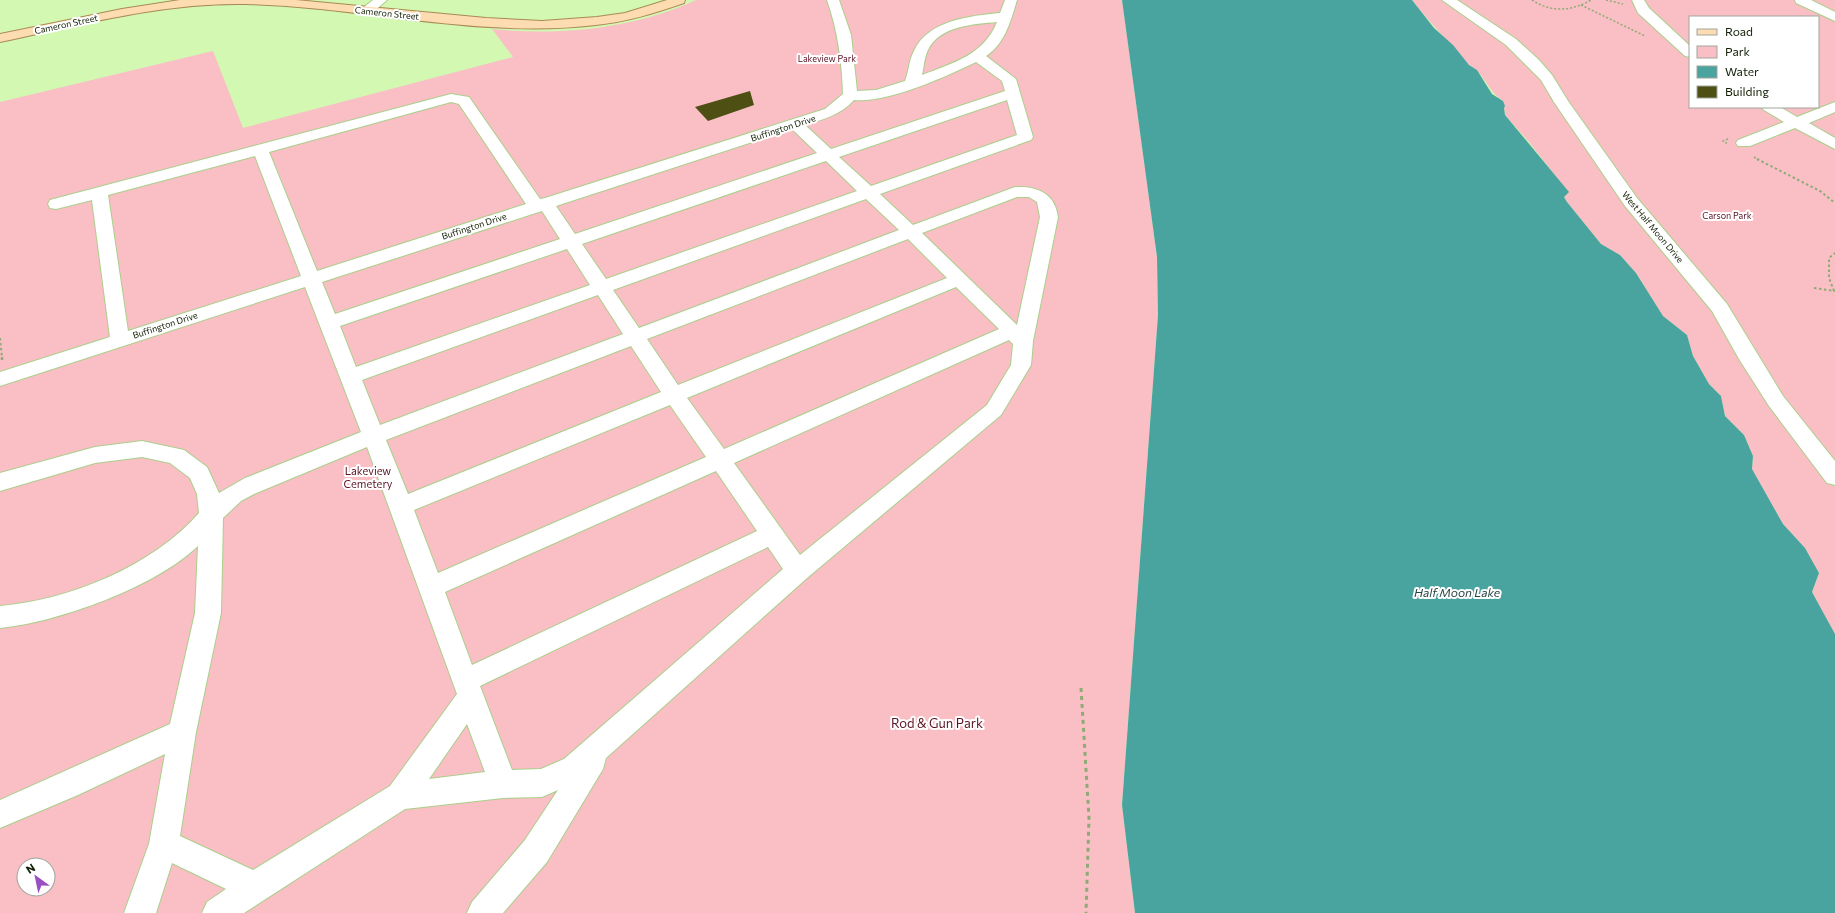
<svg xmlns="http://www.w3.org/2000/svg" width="1835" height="913" viewBox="0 0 1835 913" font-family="Commissioner,sans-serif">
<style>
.green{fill:#f9bfc5;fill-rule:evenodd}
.water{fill:#49a4a0}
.building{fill:#4d4f13}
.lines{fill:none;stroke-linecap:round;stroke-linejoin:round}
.minor-casing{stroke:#aacf8a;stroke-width:2}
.major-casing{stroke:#a98a54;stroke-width:2}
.path-far3{stroke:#8eab75;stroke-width:1.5;stroke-dasharray:2 2;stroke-linecap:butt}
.path-far2{stroke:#8eab75;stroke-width:2;stroke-dasharray:2.5 2.5;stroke-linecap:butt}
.path-far1{stroke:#8eab75;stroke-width:2.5;stroke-dasharray:3 3;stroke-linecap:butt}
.path{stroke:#8eab75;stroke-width:3;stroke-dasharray:4 4;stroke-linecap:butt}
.minor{fill:#fff;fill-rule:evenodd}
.major{fill:#fddcb2;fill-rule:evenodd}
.labels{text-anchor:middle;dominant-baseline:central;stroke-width:4;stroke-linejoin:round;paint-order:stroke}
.far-street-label{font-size:9px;fill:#111e04;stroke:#fff}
.far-park-label{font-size:9px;fill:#5a1224;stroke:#fff}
.park-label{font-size:11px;fill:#5a1224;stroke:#fff}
.water-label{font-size:12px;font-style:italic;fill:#284443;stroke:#fff}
.near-park-label{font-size:13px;fill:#5a1224;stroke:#fff}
</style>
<rect width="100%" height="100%" fill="#d2f8b2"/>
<g class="green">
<path d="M696,0H1122L1157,257L1158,315L1122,805L1135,913H0V102L213,51L243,128L513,57L492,29C560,36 633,29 696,0ZM24,865H48V889H24Z"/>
<path d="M1412,0H1835V634L1812,592L1819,573L1805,548L1783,524L1752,469L1753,456L1744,435L1725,416L1721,396L1709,384L1693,356L1687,335L1663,316L1636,273L1620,255L1601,244L1567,202L1564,197L1568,192L1529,142L1505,115L1503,101C1489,91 1488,82 1477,71C1474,68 1470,66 1467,63C1449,42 1429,22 1412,0ZM1690,17H1818V107H1690Z"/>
</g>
<polygon class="water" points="1122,0 1412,0 1434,28 1453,45 1469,65 1477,70 1492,94 1503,101 1505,106 1504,108 1505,115 1569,192 1564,197 1567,202 1601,244 1620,255 1636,273 1663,316 1687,335 1693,356 1709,384 1721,396 1725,416 1744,435 1753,456 1752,469 1783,524 1805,548 1819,573 1812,592 1835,634 1835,913 1135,913 1122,805 1158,315 1157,257"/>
<polygon class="building" points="750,91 754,105 708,121 695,107"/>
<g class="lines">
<g class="minor-casing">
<g id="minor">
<polygon points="373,0 387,0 371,14 361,14 359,11"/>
<path d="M827,0H839L851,35L857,91L876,90L905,81C909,71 909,60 914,51C928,20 970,16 1000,13L1005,0H1017C1011,20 1005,44 986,56L1016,79L1033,137L1031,140L880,194L913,225L1015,187C1037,186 1055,193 1058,217L1033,341L1031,365L1001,415L807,578L606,758L603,769L547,862L503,913H467L472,902L525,840L558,790L542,797L503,798L405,809L244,913H202L207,902L226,889L172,863L156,913H124L149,844L165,754L78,795L0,828V800L170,724L195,613L198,546C155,587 59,622 0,628V606C69,600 153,566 199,513L197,494L190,478L170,463L142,457L95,463L0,491V473L95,447L142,441L184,450L207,467L219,493L245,478L361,432L305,287L0,386V372L110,337L92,200L56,209L50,208L48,204L50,200L451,94L469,97L540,199L545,198L825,109L843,94C842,62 838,31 827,0ZM997,22C984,55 953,63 922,75C924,67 924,58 928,50C939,26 974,24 997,22ZM976,62L1002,81L1005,91L831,149L805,125C824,119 840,115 854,100C888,103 945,77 976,62ZM1007,100L1017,135L871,186L839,157ZM451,102L459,104L526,204L317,271L269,152ZM792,129L817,153L575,234L556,206ZM255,156L301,276L128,331L108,195ZM826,161L857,191L606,279L582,244ZM1017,197H1029L1037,202L1040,217L1017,325L922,233ZM866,199L899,230L639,328L613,290ZM542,211L560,239L335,314L322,282ZM908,239L947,278L678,385L647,339ZM567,249L590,285L356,367L340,326ZM956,287L999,329L724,449L687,398ZM598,295L623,334L380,425L362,380ZM1009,340L1013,344L1011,365L987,405L800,555L734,463ZM631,346L661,392L408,494L386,440ZM670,405L706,457L438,573L414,510ZM367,447L457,694L390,786L253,870L180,836L196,732L221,613L223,518L241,501L254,494ZM716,471L757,531L472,665L445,592ZM768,547L783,569L564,759L541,769L512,770L480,686ZM467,724L485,772L429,779Z"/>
<polygon points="1442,0 1457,0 1516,39 1539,60 1552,75 1568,101 1637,198 1727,304 1783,396 1835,461 1835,485 1827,483 1769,406 1739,359 1712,311 1625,206 1554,102 1541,80 1506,45"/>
<polygon points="1632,0 1644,0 1649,8 1690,46 1690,57 1685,56 1638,13"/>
<polygon points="1795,0 1811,0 1835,12 1835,21 1796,3"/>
<polygon points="1835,102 1835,112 1809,123 1835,138 1835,149 1795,128 1750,146 1738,146 1736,143 1738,140 1784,122 1764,110 1761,107 1780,107 1797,117"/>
</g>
</g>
<g class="major-casing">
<path id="major" d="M180,0H296L486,18L542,21L597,17L625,13L667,0H685L684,3C655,13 627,22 596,25C480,39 363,7 247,4C164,2 80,25 0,42V34L122,9Z"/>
</g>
<g class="path-far3">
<path d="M1532,0C1551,13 1572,11 1591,0"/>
<polyline points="1606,0 1623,4"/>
<polyline points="1581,5 1645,36"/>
<polyline points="1728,139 1723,141 1728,144"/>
<polyline points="1754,157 1759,160"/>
</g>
<g class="path-far2">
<polyline points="1757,159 1820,191 1835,203"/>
<polyline points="1814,288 1835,291"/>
<polyline points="1834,291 1829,278 1829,258 1835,253"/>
<polyline points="0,338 2,358"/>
</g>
<polyline class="path-far1" points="2,357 2,361"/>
<polyline class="path" points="1081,688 1089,818 1086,913"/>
<use href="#minor" class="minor"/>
<use href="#major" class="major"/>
</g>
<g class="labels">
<g class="far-street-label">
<text transform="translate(387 13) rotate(6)">Cameron Street</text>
<text transform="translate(66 24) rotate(-12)">Cameron Street</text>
<text transform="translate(783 128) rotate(-18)">Buffington Drive</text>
<text transform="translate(474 226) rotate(-18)">Buffington Drive</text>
<text transform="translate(1653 227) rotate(50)">West Half Moon Drive</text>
<text transform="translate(165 325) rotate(-18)">Buffington Drive</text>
</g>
<g class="far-park-label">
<text x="827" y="58">Lakeview Park</text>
<text x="1727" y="215">Carson Park</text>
</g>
<g class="park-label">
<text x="368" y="470">Lakeview<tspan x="368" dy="13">Cemetery</tspan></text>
</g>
<g class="water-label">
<text x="1457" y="592">Half Moon Lake</text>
</g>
<g class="near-park-label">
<text x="937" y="723">Rod &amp; Gun Park</text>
</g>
</g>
<rect x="1689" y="16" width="130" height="92" fill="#ffffff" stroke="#a0a59b"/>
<rect x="1697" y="29" width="20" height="6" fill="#fddcb2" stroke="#a0a59b"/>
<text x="1725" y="36" font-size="12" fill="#111e04">Road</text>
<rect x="1697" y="46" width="20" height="12" fill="#f9bfc5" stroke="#a0a59b"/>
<text x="1725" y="56" font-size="12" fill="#111e04">Park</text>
<rect x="1697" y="66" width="20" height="12" fill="#49a4a0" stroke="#a0a59b"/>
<text x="1725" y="76" font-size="12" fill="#111e04">Water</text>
<rect x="1697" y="86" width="20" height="12" fill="#4d4f13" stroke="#a0a59b"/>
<text x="1725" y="96" font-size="12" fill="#111e04">Building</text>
<g transform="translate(36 877) rotate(327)"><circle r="19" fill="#ffffff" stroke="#a0a59b"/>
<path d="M0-3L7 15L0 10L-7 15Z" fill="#984fc1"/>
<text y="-6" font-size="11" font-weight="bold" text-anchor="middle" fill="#111e04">N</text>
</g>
</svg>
